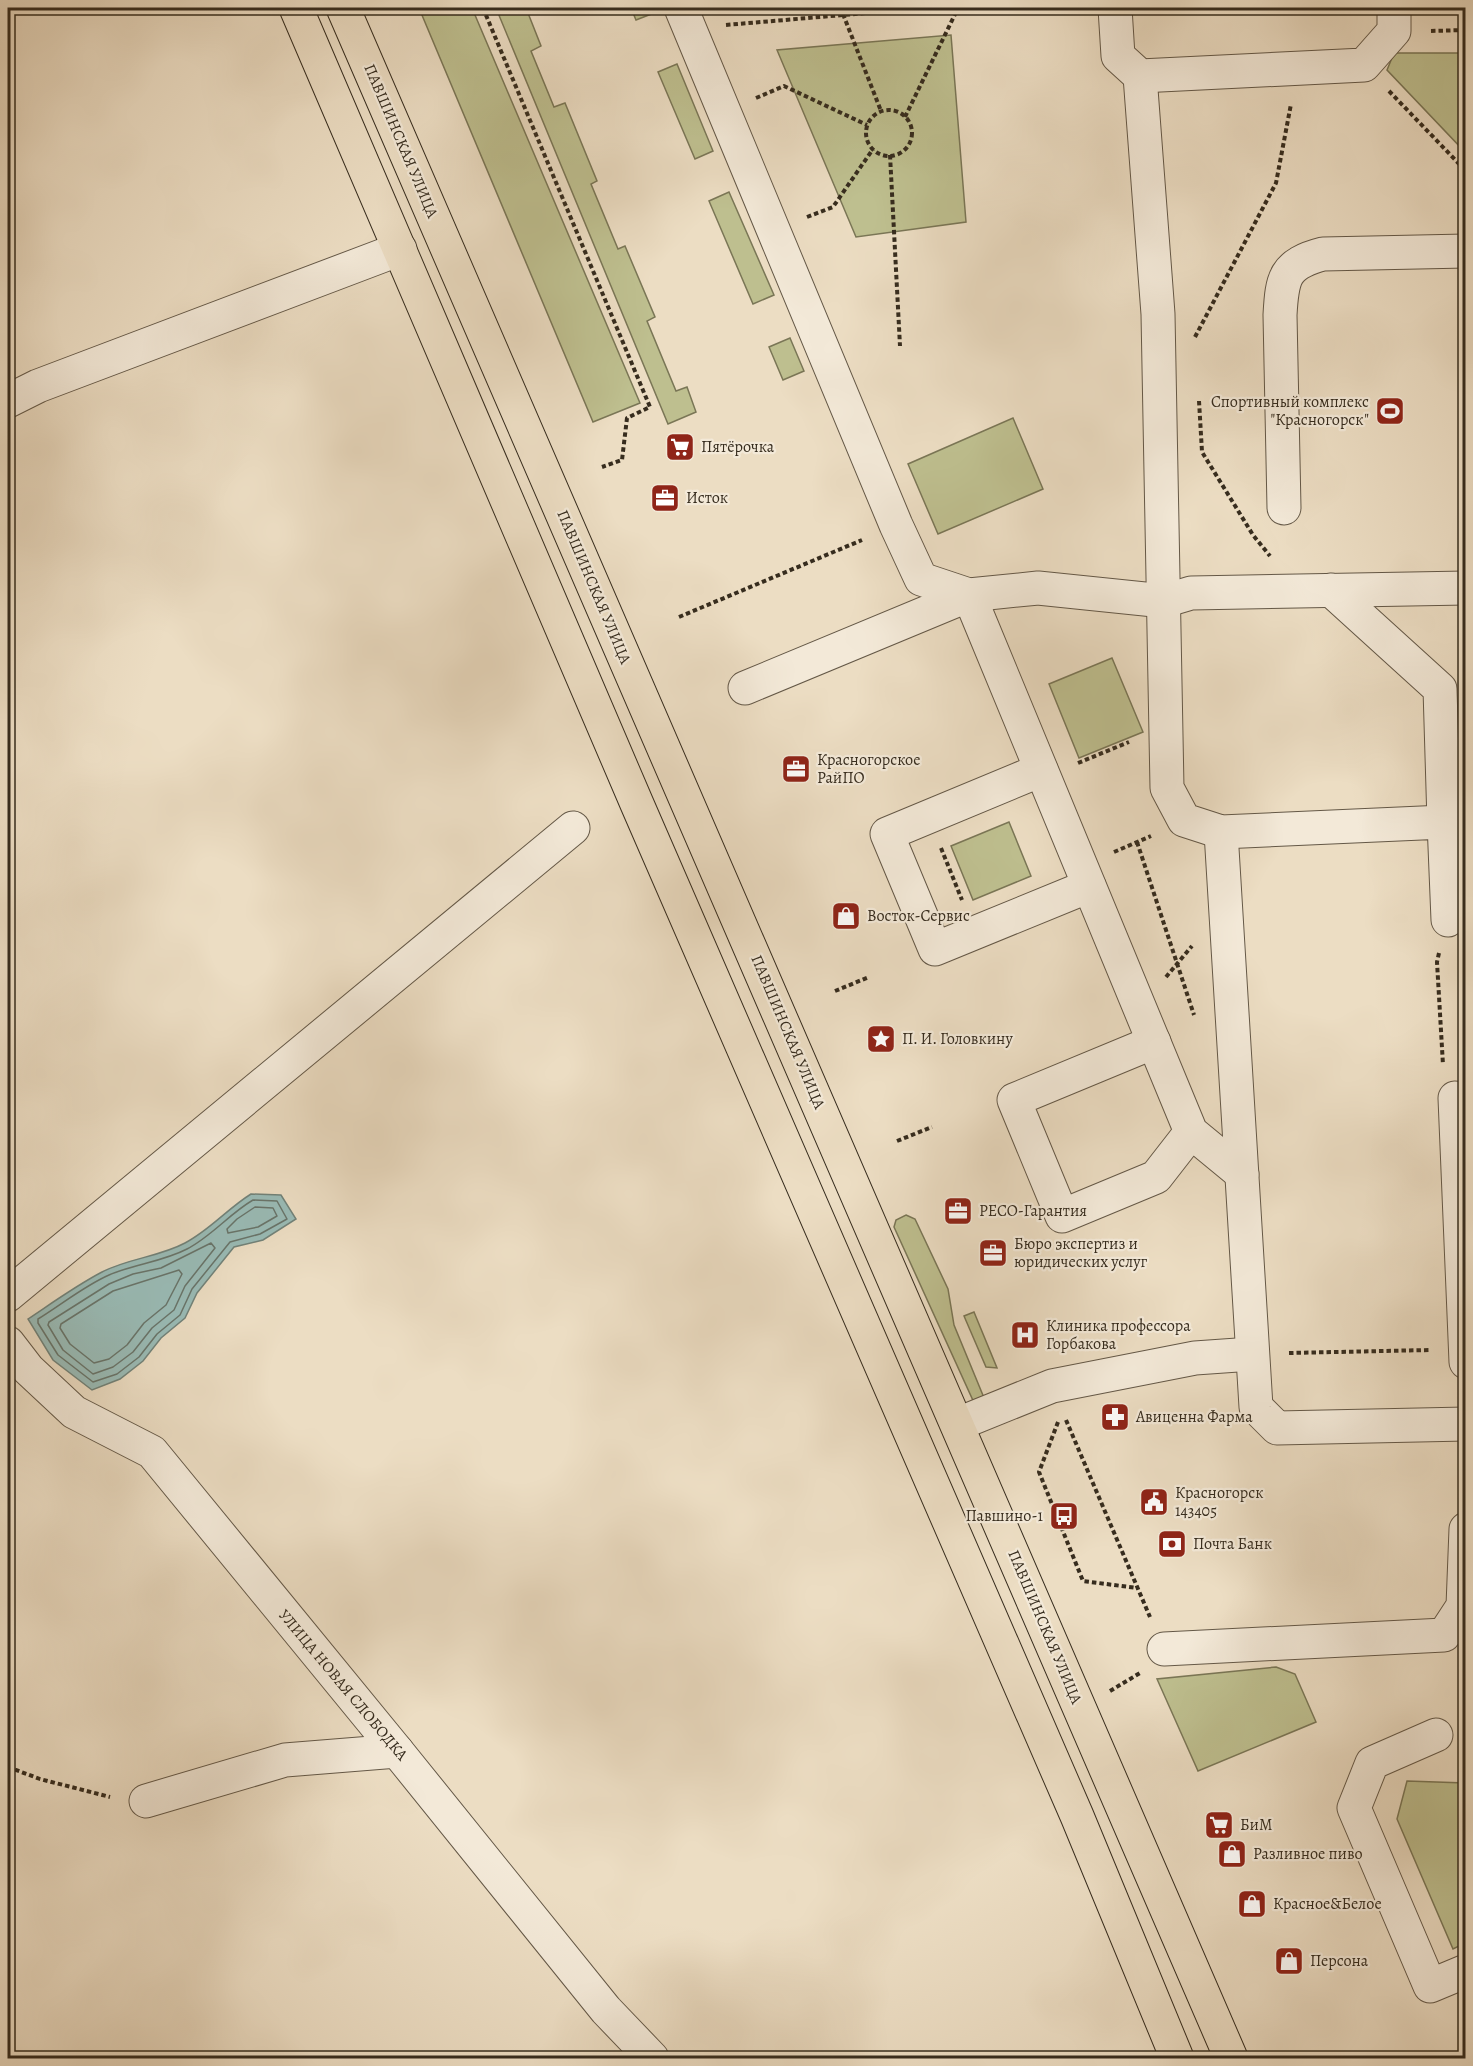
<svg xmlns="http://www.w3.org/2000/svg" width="1473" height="2066" viewBox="0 0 1473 2066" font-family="Alegreya,serif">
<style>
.green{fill:#bebf8f;stroke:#7a7656;stroke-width:1.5}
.water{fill:#99bbb6;stroke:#718279;stroke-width:1.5}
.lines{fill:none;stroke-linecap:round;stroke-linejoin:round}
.shore{stroke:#68746a;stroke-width:1.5}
.minor-casing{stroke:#645847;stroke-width:35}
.major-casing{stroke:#362c1e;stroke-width:35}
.path{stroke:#362c1e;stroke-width:4;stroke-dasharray:4.5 3;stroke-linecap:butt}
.minor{stroke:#f3e9d8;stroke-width:33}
.major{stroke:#ecddc3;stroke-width:33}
.labels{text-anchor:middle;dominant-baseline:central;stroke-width:4.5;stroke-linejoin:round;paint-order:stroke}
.street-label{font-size:16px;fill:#362c1e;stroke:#f3e9d8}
.poi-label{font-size:16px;fill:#362c1e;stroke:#f3e9d8;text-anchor:start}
</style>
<rect width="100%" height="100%" fill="#ecddc3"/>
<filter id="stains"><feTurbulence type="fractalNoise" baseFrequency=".00333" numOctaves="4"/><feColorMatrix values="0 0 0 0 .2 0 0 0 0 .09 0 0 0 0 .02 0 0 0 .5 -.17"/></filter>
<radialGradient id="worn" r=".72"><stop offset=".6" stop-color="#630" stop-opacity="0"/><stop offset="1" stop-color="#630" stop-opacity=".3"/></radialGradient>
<g class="green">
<polygon points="419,8 472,8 640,403 593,422"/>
<polygon points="496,8 526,8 541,46 531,51 554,107 565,103 597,181 591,184 618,249 625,246 655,317 647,321 676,391 687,387 696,412 668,424"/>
<polygon points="631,8 652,8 654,13 636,20"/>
<polygon points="951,35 966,222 856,237 777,50"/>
<polygon points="1394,53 1465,53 1465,152 1387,70"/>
<polygon points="677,64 713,151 695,159 658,72"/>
<polygon points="729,192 774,295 753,304 709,201"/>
<polygon points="790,338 804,371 783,380 769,347"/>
<polygon points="1013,418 1043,489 938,534 908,464"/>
<polygon points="1112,658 1143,732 1079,758 1049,684"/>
<polygon points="1009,822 1031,876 973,900 951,846"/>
<polygon points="906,1215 915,1219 948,1289 954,1325 989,1410 976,1407 894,1227 896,1220"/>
<polygon points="974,1312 997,1368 986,1367 964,1316"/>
<polygon points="1276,1667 1295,1674 1316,1722 1198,1771 1157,1679"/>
<polygon points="1407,1781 1465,1783 1465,1943 1453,1949 1397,1819"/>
</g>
<path class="water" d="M251,1194L281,1195L296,1219L263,1240L234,1247L197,1293L185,1318L161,1338L143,1361L120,1379L92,1390L53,1360L28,1319C52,1303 77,1285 102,1272C129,1258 159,1257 185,1243C210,1230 227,1209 251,1194Z"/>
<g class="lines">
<g class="shore">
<path d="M253,1200L277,1201L287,1219L260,1234L230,1242L192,1289L180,1315L157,1334L139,1357L117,1374L93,1382L58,1355L38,1323V1319C61,1305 84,1286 109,1275C134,1264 162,1262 187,1249C212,1236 229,1214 253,1200Z"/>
<polygon points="255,1207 273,1208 277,1216 258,1227 228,1233 227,1229 237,1219"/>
<polygon points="211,1243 215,1248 185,1286 174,1310 152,1328 133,1352 113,1367 93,1374 63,1350 48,1325 49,1322 109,1284 133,1274 161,1268"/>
<polygon points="179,1270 182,1274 166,1305 144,1323 127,1345 109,1359 94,1363 70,1344 60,1328 61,1324 113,1291"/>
</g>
<g class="minor-casing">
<g id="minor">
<polyline points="681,8 896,525 921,579 969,595 1038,588 1164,601 1191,593 1466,588"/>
<polyline points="1115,8 1118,56 1140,76 1364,65 1394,31 1394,8"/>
<polyline points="1140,76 1158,314 1167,788 1184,820 1221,832 1444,822 1448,920"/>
<polyline points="8,401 38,386 400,249"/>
<path d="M1284,508L1280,315C1282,278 1284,264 1323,254L1466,251"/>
<polyline points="1331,590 1440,689 1444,822"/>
<polyline points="745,688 969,595 1191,1132 1242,1174"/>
<polyline points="1041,770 887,834 935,949 1089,886"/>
<polyline points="1221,832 1256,1407 1277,1428 1466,1424"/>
<polyline points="1154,1042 1014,1100 1062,1216 1156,1177 1191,1132"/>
<polyline points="1455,1098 1466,1362"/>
<polyline points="8,1295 573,828"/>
<polyline points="8,1343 28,1369 74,1412 152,1452 397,1751 606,2010 652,2058"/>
<polyline points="958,1424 1052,1386 1195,1358 1252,1354"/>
<polyline points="1164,1649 1444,1635 1463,1606 1466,1529"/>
<polyline points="1436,1735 1372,1763 1354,1808 1430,1986 1466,1971"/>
<polyline points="146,1801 285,1760 397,1751"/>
</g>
</g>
<g class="major-casing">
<g id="major">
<polyline points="296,8 637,804 1077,1816 1177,2058"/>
<polyline points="343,8 1231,2058"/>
</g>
</g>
<g class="path">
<polyline points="483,8 650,407 627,418 622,460 602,467"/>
<polyline points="843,14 881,111"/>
<polyline points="726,25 925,8"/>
<polyline points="1431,31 1466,30"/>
<polyline points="1389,91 1466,171"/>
<polyline points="756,98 784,86 867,125"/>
<circle cx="889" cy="133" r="23"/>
<polyline points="905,117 958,8"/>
<polyline points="890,155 900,346"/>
<polyline points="807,217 833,207 873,149"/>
<polyline points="1195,337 1276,183 1291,104"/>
<polyline points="1199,401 1202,452 1253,535 1270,556"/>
<polyline points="679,617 862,540"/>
<polyline points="1078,763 1129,742"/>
<polyline points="1137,842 1194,1015"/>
<polyline points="941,848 962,900"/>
<polyline points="1114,852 1151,836"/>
<polyline points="1439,953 1437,962 1443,1065"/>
<polyline points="1166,977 1192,946"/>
<polyline points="835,991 869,977"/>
<polyline points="897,1141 932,1127"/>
<polyline points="1289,1353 1431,1350"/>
<polyline points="1066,1420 1150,1617"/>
<polyline points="1058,1422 1039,1472 1083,1581 1137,1588"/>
<polyline points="1110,1691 1140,1673"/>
<polyline points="8,1767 40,1779 110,1797"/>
</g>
<use href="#minor" class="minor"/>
<use href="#major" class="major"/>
</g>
<defs>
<g id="stadium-square" transform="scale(1.5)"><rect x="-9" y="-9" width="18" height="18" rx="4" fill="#8f2418" stroke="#f3e9d8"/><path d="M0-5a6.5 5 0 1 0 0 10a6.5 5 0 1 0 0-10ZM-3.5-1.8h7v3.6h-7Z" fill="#fff"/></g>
<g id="supermarket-square" transform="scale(1.5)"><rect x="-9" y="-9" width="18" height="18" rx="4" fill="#8f2418" stroke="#f3e9d8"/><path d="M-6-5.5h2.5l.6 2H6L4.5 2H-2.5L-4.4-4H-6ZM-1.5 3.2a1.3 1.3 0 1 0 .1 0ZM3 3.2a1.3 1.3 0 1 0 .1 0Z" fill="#fff"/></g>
<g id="office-square" transform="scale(1.5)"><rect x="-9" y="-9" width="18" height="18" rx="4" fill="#8f2418" stroke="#f3e9d8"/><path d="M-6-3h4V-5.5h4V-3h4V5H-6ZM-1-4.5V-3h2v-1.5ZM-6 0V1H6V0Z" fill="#fff"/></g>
<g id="shop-square" transform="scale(1.5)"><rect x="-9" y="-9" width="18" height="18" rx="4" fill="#8f2418" stroke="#f3e9d8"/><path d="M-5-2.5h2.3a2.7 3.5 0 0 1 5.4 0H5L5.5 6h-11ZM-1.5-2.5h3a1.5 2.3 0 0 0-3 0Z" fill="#fff"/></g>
<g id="sight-square" transform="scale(1.5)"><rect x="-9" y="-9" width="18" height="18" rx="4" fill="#8f2418" stroke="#f3e9d8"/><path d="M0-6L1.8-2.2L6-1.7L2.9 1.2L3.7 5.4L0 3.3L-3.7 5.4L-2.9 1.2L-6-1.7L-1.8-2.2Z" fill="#fff"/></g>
<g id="hospital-square" transform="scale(1.5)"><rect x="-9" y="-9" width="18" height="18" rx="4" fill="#8f2418" stroke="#f3e9d8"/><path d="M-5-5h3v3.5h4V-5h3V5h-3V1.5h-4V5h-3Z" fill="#fff"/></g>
<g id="pharmacy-square" transform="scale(1.5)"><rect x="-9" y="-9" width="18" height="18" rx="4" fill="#8f2418" stroke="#f3e9d8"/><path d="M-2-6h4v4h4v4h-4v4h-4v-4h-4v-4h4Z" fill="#fff"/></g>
<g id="civic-square" transform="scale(1.5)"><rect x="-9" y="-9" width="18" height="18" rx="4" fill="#8f2418" stroke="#f3e9d8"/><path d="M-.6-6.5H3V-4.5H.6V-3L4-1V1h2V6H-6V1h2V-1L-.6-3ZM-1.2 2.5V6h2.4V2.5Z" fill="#fff"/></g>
<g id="bus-square" transform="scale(1.5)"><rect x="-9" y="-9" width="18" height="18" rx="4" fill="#8f2418" stroke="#f3e9d8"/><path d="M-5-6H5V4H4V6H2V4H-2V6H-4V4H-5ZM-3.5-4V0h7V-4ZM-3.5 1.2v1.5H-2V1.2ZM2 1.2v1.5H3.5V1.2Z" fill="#fff"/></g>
<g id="bank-square" transform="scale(1.5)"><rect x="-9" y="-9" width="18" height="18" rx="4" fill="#8f2418" stroke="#f3e9d8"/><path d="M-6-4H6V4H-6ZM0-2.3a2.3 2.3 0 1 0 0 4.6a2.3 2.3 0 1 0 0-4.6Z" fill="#fff"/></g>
</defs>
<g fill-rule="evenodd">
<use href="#stadium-square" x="1390" y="411"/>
<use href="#supermarket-square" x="680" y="447"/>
<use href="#office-square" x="665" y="498"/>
<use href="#office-square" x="796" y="769"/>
<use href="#shop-square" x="846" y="916"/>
<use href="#sight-square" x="881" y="1039"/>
<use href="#office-square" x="958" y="1211"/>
<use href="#office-square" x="993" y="1253"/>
<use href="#hospital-square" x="1025" y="1335"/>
<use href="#pharmacy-square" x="1115" y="1417"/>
<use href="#civic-square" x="1154" y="1502"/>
<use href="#bus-square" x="1064" y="1516"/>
<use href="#bank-square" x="1172" y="1544"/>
<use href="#supermarket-square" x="1219" y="1825"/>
<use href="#shop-square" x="1232" y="1854"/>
<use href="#shop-square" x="1252" y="1904"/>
<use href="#shop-square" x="1289" y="1961"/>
</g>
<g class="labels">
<g class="street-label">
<text transform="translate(401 141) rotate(67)">ПАВШИНСКАЯ УЛИЦА</text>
<text transform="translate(594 587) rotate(67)">ПАВШИНСКАЯ УЛИЦА</text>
<text transform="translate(788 1032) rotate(67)">ПАВШИНСКАЯ УЛИЦА</text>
<text transform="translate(1045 1627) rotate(67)">ПАВШИНСКАЯ УЛИЦА</text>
<text transform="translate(343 1685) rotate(50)">УЛИЦА НОВАЯ СЛОБОДКА</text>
</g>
<g class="poi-label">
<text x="1369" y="402" text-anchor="end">Спортивный комплекс<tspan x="1369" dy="18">"Красногорск"</tspan></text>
<text x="701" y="447">Пятёрочка</text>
<text x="686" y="498">Исток</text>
<text x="817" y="760">Красногорское<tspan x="817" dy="18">РайПО</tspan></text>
<text x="867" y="916">Восток-Сервис</text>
<text x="902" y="1039">П. И. Головкину</text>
<text x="979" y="1211">РЕСО-Гарантия</text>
<text x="1014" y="1244">Бюро экспертиз и<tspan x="1014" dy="18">юридических услуг</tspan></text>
<text x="1046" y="1326">Клиника профессора<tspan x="1046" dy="18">Горбакова</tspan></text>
<text x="1136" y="1417">Авиценна Фарма</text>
<text x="1175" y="1493">Красногорск<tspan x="1175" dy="18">143405</tspan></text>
<text x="1043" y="1516" text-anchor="end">Павшино-1</text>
<text x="1193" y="1544">Почта Банк</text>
<text x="1240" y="1825">БиМ</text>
<text x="1253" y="1854">Разливное пиво</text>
<text x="1273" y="1904">Красное&amp;Белое</text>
<text x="1310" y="1961">Персона</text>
</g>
</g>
<rect width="1473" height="2066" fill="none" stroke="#ecddc3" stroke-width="30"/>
<rect x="9" y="9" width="1455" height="2048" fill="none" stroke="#362c1e" stroke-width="3"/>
<rect x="15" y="15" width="1443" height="2036" fill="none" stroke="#362c1e" stroke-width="1.5"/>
<rect width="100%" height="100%" filter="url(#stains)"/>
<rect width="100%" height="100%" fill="url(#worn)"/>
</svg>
